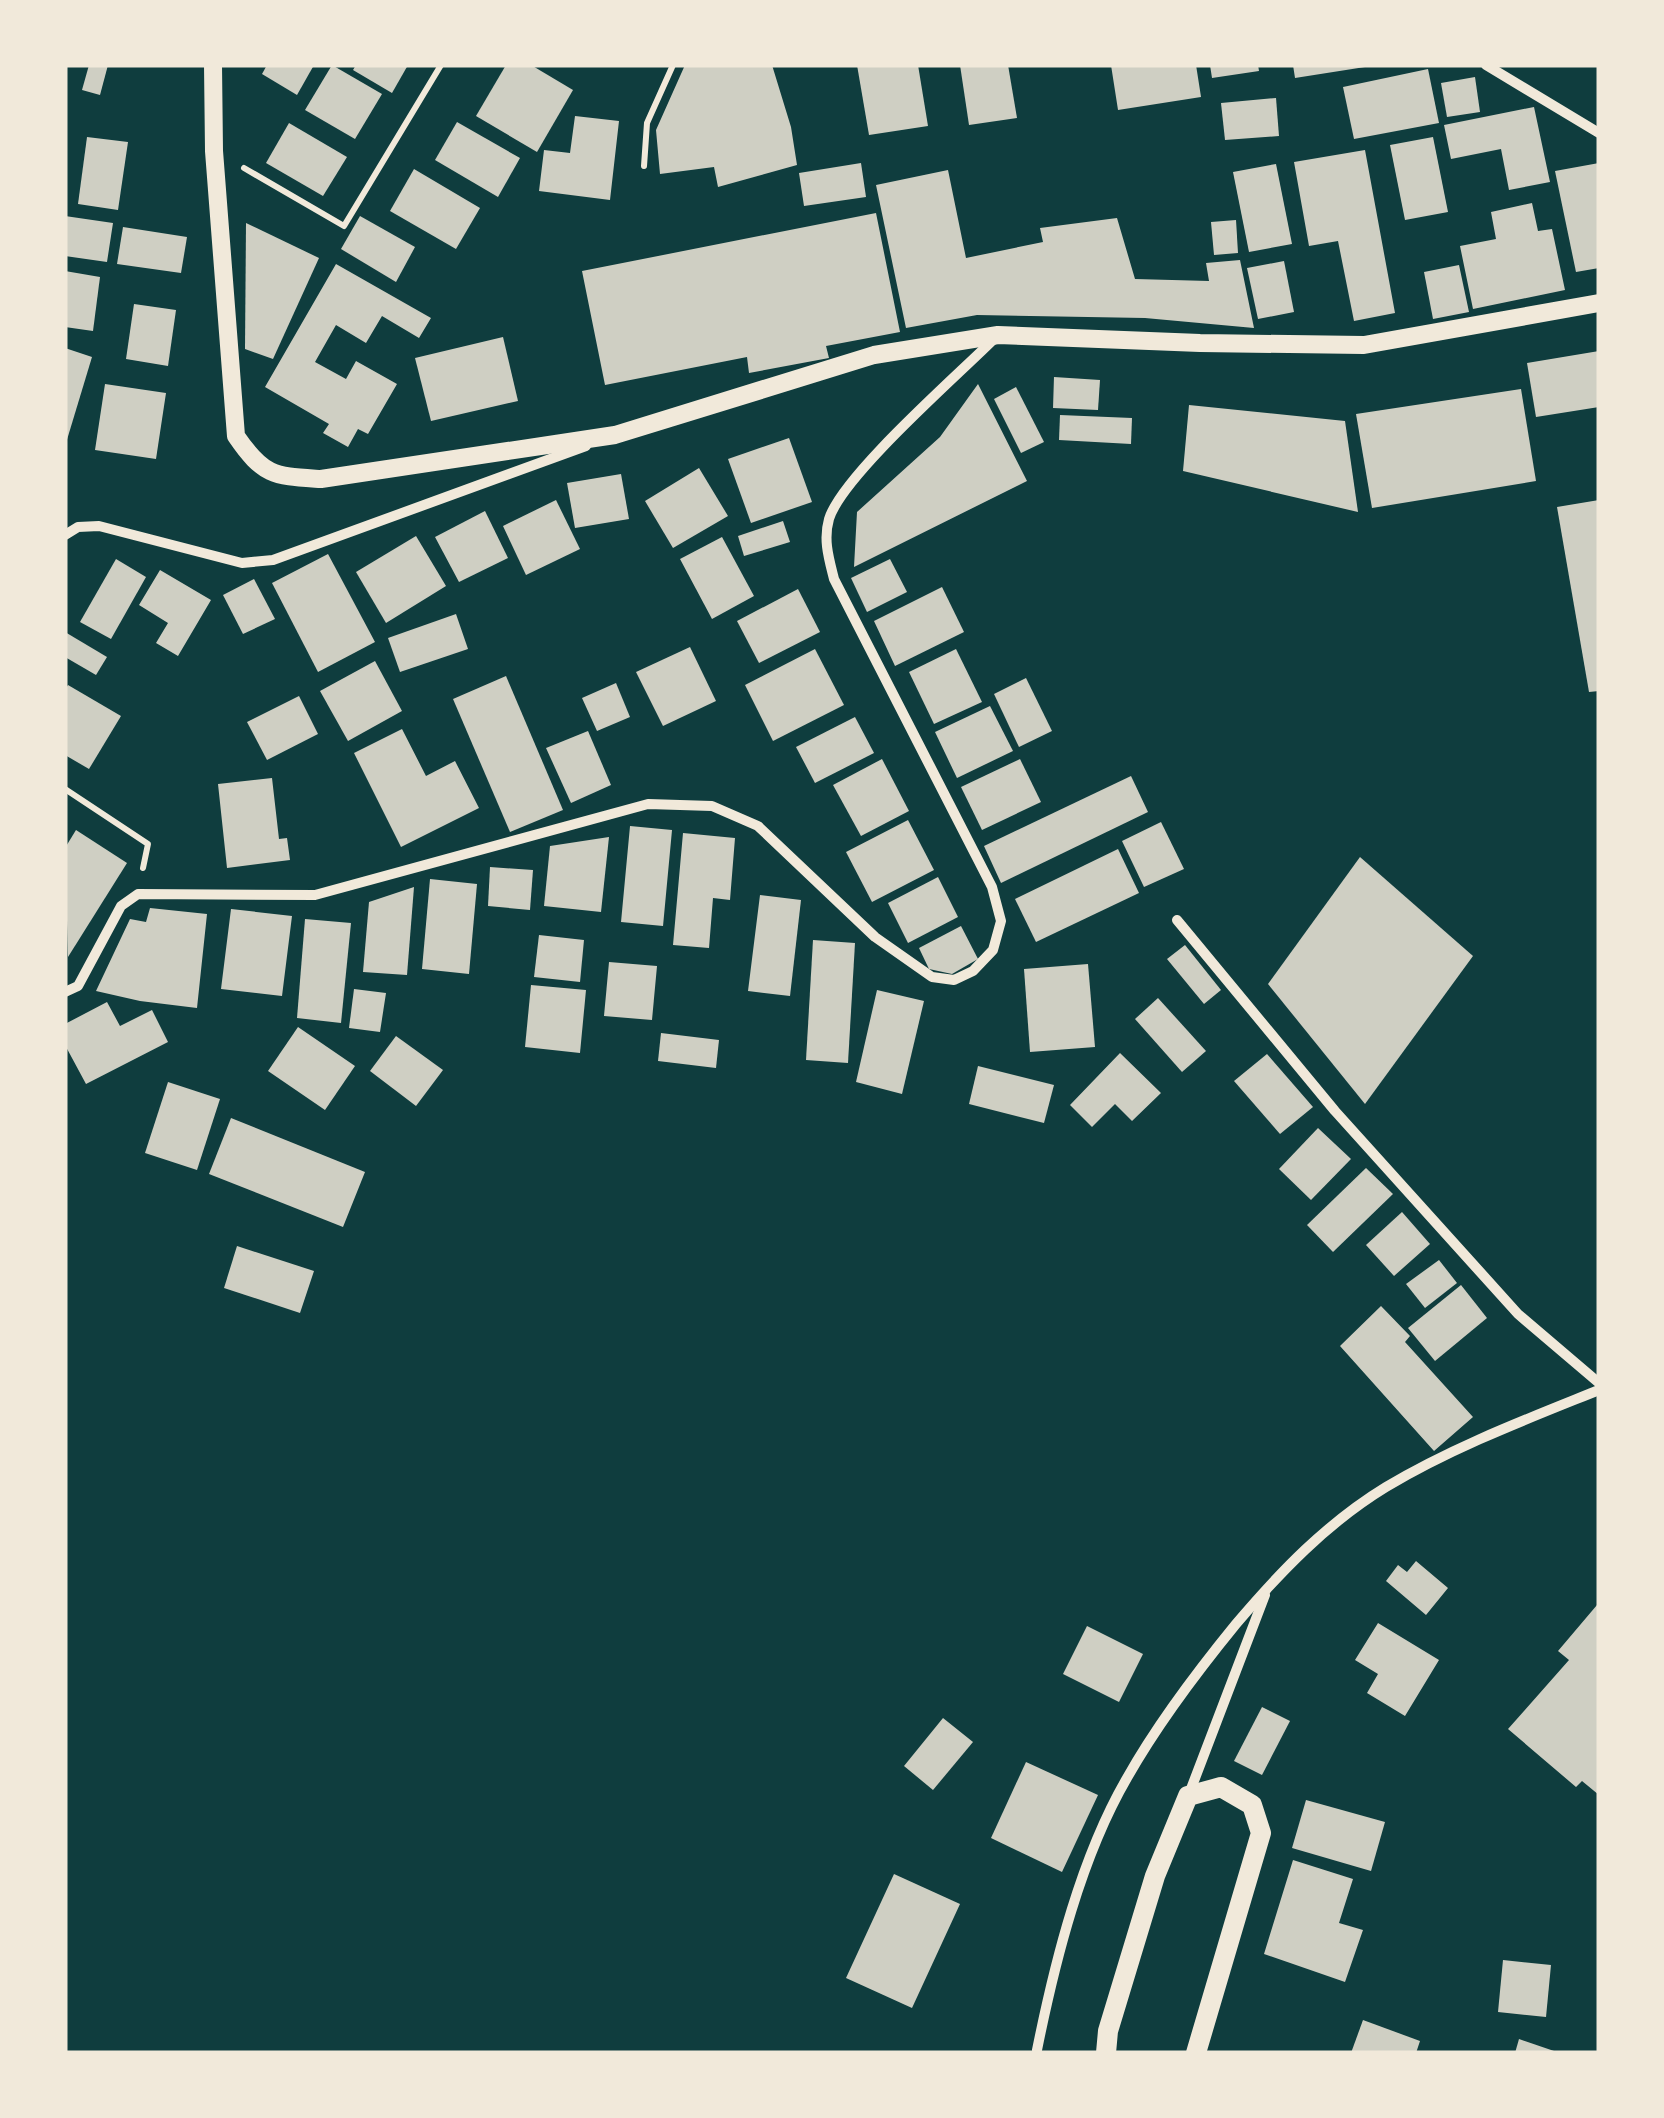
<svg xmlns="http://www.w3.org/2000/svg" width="1664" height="2118" viewBox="0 0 1664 2118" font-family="Mulish,sans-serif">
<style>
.building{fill:#cfcfc3}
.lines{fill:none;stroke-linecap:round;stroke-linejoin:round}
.path{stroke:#f1e9da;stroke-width:6}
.minor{stroke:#f1e9da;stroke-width:10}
.tertiary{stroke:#f1e9da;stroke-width:18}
.secondary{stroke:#f1e9da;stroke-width:20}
</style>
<rect width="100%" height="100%" fill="#0f3d3e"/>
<g class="building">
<polygon points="89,65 108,65 100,95 82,90"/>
<polygon points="267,65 314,65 297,95 262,74"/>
<polygon points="332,65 382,94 355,139 305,110"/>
<polygon points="356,65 408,65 392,93 353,70"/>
<polygon points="506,65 531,65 573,90 537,152 476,116"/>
<polygon points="685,65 772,65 791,127 797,165 718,187 714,167 660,174 656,130"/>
<polygon points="857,65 918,65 928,126 869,135"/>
<polygon points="960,65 1008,65 1017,118 969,125"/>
<polygon points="1111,65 1196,65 1201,97 1118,110"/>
<polygon points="1210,65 1258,65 1259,71 1212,78"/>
<polygon points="1293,65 1365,65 1365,67 1295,78"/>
<polygon points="1428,69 1439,123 1354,139 1343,87"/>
<polygon points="1475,77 1480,112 1447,117 1441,83"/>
<polygon points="1276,98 1279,136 1225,140 1221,103"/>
<polygon points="1534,107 1550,182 1509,190 1501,149 1451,159 1444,125"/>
<polygon points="575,116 619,121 610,200 539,191 544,150 570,153"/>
<polygon points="457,122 520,158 498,197 435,160"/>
<polygon points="289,123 347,157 323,196 266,163"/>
<polygon points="87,137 128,142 118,210 78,204"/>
<polygon points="1433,137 1448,212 1405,220 1390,145"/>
<polygon points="1365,150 1395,313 1354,321 1338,241 1309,246 1294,162"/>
<polygon points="861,163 866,197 804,206 799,173"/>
<polygon points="1599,163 1599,268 1576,272 1555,171"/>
<polygon points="1276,164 1292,244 1249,252 1233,172"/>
<polygon points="414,169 480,208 456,249 390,211"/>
<polygon points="948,170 966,258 1043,242 1040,228 1117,218 1135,279 1209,281 1206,263 1240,260 1254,328 1145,318 977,315 906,328 876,185"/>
<polygon points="1532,203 1538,231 1552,229 1565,290 1473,309 1460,246 1496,239 1491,212"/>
<polygon points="876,213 900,332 826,346 829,358 749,373 747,357 605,385 582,271"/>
<polygon points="65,216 113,223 107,262 65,256"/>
<polygon points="360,216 415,247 396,282 341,249"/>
<polygon points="1236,220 1238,253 1214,255 1211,222"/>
<polygon points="246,223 319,258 273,359 245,349"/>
<polygon points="123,227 187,237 181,273 117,264"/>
<polygon points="1284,261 1294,312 1258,319 1247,268"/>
<polygon points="336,264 431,318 419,338 382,316 366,343 336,325 315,362 346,379 356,361 397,384 368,434 358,429 348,447 323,433 329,424 265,387"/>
<polygon points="1459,265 1469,312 1433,319 1424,272"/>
<polygon points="65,271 100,277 93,331 65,327"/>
<polygon points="134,304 176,310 168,366 126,359"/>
<polygon points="503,337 518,401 431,421 415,358"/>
<polygon points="65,348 92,357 66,443 65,443"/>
<polygon points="1599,351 1599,407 1536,417 1527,363"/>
<polygon points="1054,377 1100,380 1098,410 1053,408"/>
<polygon points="105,384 166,393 156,459 95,450"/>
<polygon points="978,384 1027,481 854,567 857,512 940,437"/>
<polygon points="1016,387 1044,442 1021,453 994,399"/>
<polygon points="1521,389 1536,481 1372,508 1356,414"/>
<polygon points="1189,405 1345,421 1358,512 1183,471"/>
<polygon points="1060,415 1132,418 1131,444 1059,440"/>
<polygon points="789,438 812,502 751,523 728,459"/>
<polygon points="699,468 728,516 673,548 645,501"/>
<polygon points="621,474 629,519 575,528 567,483"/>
<polygon points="556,500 580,549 526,575 503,526"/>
<polygon points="1599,500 1599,691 1589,692 1557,507"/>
<polygon points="485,511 508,558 459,582 435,537"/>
<polygon points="783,521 790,542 744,556 738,536"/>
<polygon points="416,536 446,586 386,623 356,572"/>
<polygon points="722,537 754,596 712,619 680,559"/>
<polygon points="328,554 375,642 318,672 272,583"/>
<polygon points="116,559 146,577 111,639 80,622"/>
<polygon points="890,559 907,592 867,612 851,578"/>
<polygon points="160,570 211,600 178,656 156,643 168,623 139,605"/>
<polygon points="254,579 275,619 243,634 223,595"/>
<polygon points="942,587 964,632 895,666 874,621"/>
<polygon points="798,589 820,632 759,663 737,621"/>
<polygon points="456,614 468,649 400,672 388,638"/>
<polygon points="65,632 107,657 96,675 65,657"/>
<polygon points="690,647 716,701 663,726 636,672"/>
<polygon points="815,649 844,705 773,741 745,685"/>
<polygon points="956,649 982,702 934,724 909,672"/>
<polygon points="375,661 402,711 348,741 320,691"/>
<polygon points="506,676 563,810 510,832 453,699"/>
<polygon points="1026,678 1052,731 1019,747 994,694"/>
<polygon points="616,683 630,717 597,731 582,698"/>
<polygon points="68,685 121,716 89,769 65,755 65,690"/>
<polygon points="299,696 318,734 267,760 247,722"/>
<polygon points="990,706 1013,751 957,778 935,732"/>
<polygon points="855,717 874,753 815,783 796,747"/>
<polygon points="402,729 426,776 455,761 479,808 401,847 354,753"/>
<polygon points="588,731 611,785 571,803 546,748"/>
<polygon points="882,759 909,811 861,836 833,785"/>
<polygon points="1020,759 1041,802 982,830 961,787"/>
<polygon points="1131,776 1148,812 1001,883 984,846"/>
<polygon points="272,778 279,839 287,838 290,860 227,868 218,784"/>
<polygon points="908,820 934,870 872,902 846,852"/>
<polygon points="1161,822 1184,869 1144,887 1122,841"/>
<polygon points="630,826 672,830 663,926 621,922"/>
<polygon points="76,830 127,863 68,957 65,848"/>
<polygon points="683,833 735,838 730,900 713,898 709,948 673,945"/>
<polygon points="609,837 601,912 544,906 550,846"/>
<polygon points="1118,849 1139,893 1036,942 1015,899"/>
<polygon points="1360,857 1473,956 1365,1104 1268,984"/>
<polygon points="490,867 533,870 530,910 488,906"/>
<polygon points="938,877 958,917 908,943 888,903"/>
<polygon points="430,879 477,884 469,974 422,969"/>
<polygon points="414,887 407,975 363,972 369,902"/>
<polygon points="760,895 801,900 790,996 748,991"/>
<polygon points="150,908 207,914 197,1008 140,1001 96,991 130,919 146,922"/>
<polygon points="231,909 292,916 282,996 221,989"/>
<polygon points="305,919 351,923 341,1023 297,1018"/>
<polygon points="961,926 978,959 952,974 929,969 919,948"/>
<polygon points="539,935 584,940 580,982 534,977"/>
<polygon points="813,940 855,943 848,1063 806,1060"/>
<polygon points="1185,945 1221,990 1204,1004 1167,959"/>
<polygon points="609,962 657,966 652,1020 604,1016"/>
<polygon points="1088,964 1095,1047 1030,1052 1024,969"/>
<polygon points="531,985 586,990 580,1053 525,1047"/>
<polygon points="354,989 386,993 380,1032 349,1028"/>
<polygon points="877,990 924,1001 902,1094 856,1082"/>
<polygon points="1158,998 1206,1051 1182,1072 1135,1019"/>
<polygon points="107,1002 120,1026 152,1010 168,1042 86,1084 65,1045 65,1024"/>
<polygon points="298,1027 355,1066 325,1110 268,1071"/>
<polygon points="661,1033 719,1040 716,1068 658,1061"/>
<polygon points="396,1036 443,1070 416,1106 370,1071"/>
<polygon points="1120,1053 1161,1093 1132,1121 1115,1104 1092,1127 1070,1105"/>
<polygon points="1267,1054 1313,1107 1280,1134 1234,1081"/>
<polygon points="978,1066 1054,1085 1044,1123 969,1104"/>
<polygon points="168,1082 220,1099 197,1170 145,1153"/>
<polygon points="231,1118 365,1172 343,1227 209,1174"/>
<polygon points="1318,1128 1351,1159 1311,1200 1279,1169"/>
<polygon points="1366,1168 1393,1194 1333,1252 1307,1225"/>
<polygon points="1402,1212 1430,1244 1394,1276 1366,1245"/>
<polygon points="237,1246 314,1271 300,1313 224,1288"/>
<polygon points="1439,1260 1457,1283 1425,1308 1406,1284"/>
<polygon points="1461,1285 1487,1318 1435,1361 1408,1328"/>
<polygon points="1381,1306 1410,1336 1405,1342 1473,1417 1434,1451 1340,1346"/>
<polygon points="1416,1561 1448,1588 1426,1615 1386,1581 1398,1565 1407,1572"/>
<polygon points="1597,1605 1599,1607 1599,1795 1582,1781 1576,1787 1508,1729 1569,1660 1558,1651"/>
<polygon points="1378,1623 1439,1660 1405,1716 1367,1693 1378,1674 1355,1660"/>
<polygon points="1087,1626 1143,1654 1119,1702 1063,1674"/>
<polygon points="1262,1707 1290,1721 1262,1775 1234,1761"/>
<polygon points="943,1718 973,1742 933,1790 904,1766"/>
<polygon points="1026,1762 1098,1795 1062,1872 991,1838"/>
<polygon points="1306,1800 1385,1822 1371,1871 1292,1848"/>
<polygon points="1293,1860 1353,1879 1339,1923 1363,1930 1345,1982 1264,1954"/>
<polygon points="894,1874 960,1904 912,2008 846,1978"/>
<polygon points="1503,1960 1551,1965 1546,2017 1498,2012"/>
<polygon points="1363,2020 1420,2041 1416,2053 1351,2053"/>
<polygon points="1519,2039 1557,2052 1557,2053 1515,2053"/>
</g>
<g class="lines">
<g class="path">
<polyline points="644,166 647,123 673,65"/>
<polyline points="244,168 344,226 441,65"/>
<polyline points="65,789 148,844 143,868"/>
</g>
<g class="minor">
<polyline points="1486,65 1599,133"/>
<polyline points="65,535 78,527 99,526 242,563 273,560 586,446"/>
<polyline points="1177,920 1335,1111 1518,1314 1599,1383"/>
<path d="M65,992L78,986L121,906L138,894L315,895L648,804L712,806L758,826L875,937L932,977L954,980L973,971L993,950L1001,921L992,887L834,579C829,559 823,540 829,519C842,476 958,375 994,339"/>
<polyline points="1189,1794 1265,1595"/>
<path d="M1037,2050C1055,1961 1081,1857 1127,1778C1158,1723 1196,1673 1236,1624C1280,1572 1327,1523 1386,1487C1453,1447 1527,1419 1599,1390"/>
</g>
<path class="tertiary" d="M213,65L214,151L236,436C264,477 275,476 321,479L615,435L874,355L998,335L1200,343L1364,345L1599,303"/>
<polyline class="secondary" points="1106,2053 1108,2031 1155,1876 1188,1796 1221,1787 1252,1805 1261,1833 1196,2053"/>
</g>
<rect width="1664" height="2118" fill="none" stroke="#f1e9da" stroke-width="135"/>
</svg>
